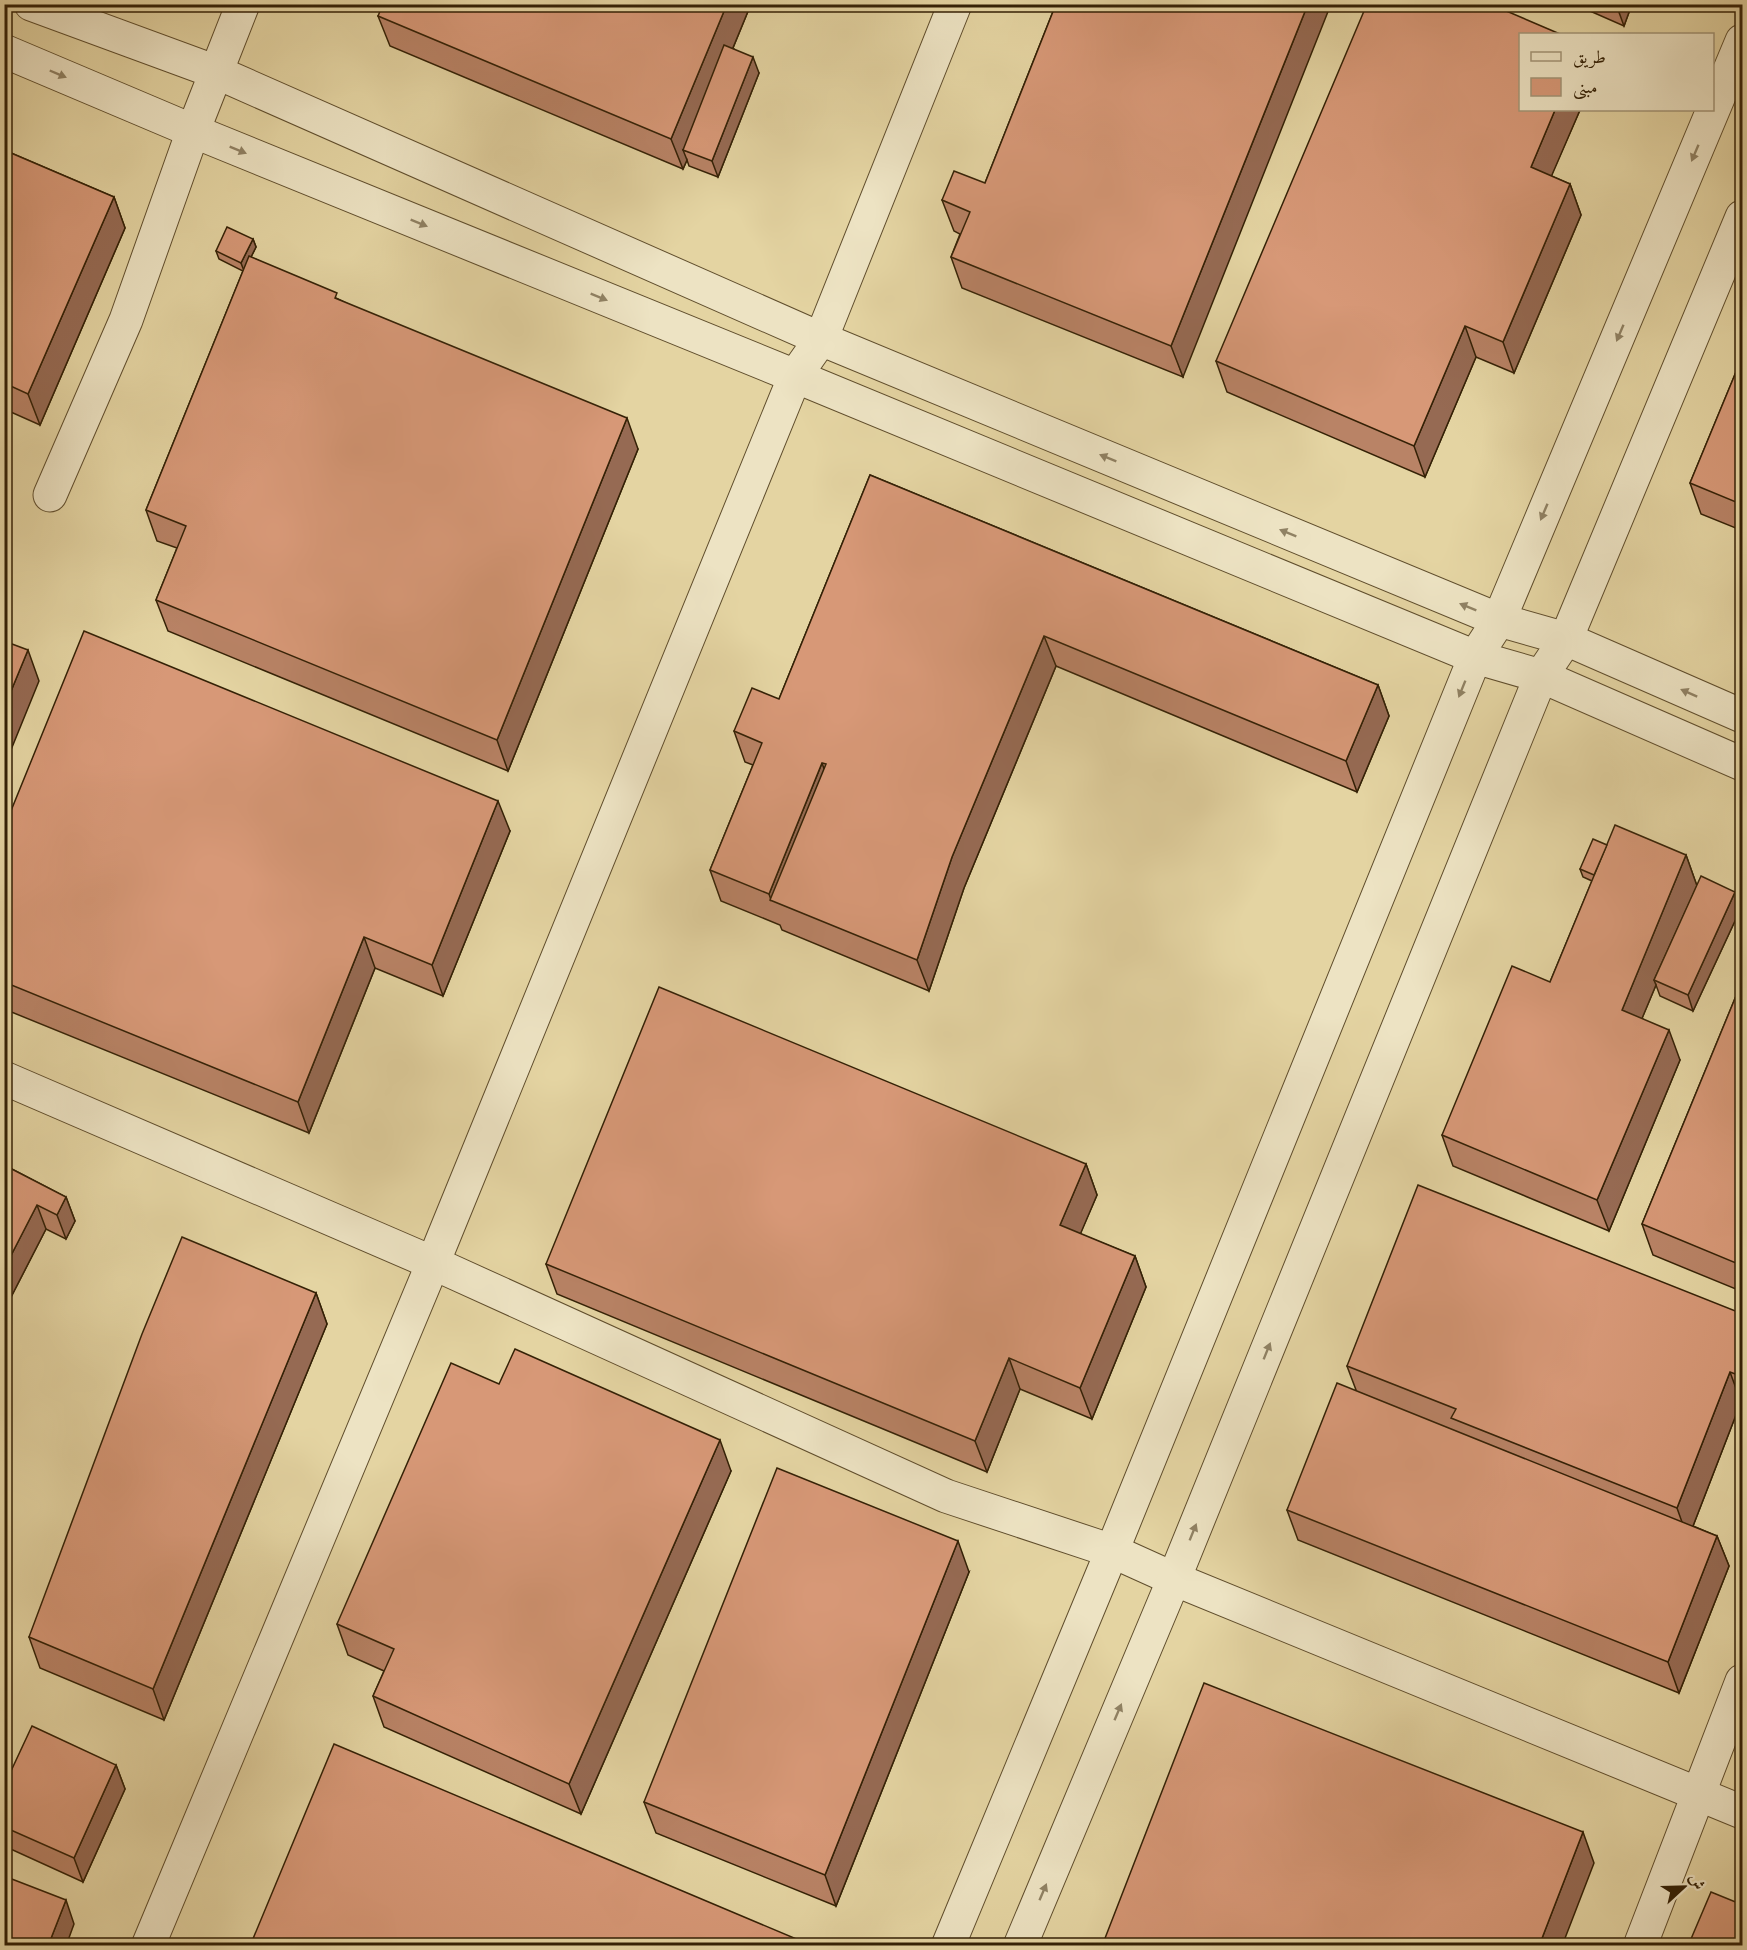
<svg xmlns="http://www.w3.org/2000/svg" width="1747" height="1950" viewBox="0 0 1747 1950" font-family="'Sorts Mill Goudy',Amiri,serif">
<style>
.lines{fill:none;stroke-linecap:round;stroke-linejoin:round}
.minor-casing{stroke:#604e2d;stroke-width:35}
.minor{stroke:#ede3c3;stroke-width:33}
.wall{fill:#b98366;stroke:#342106;stroke-width:1.5}
.shaded-wall{fill:#966a53;stroke:#342106;stroke-width:1.5}
.building{fill:#d79877;stroke:#342106;stroke-width:1.5}
.oneway{fill:#908264}
</style>
<rect width="100%" height="100%" fill="#e4d4a2"/>
<filter id="stains"><feTurbulence type="fractalNoise" baseFrequency=".00333" numOctaves="4"/><feColorMatrix values="0 0 0 0 .2 0 0 0 0 .09 0 0 0 0 .02 0 0 0 .5 -.17"/></filter>
<radialGradient id="worn" r=".72"><stop offset=".6" stop-color="#630" stop-opacity="0"/><stop offset="1" stop-color="#630" stop-opacity=".3"/></radialGradient>
<g class="lines">
<g class="minor-casing">
<g id="minor">
<polyline points="31,4 216,72 821,339 1499,620 1566,639 1742,716"/>
<polyline points="4,51 193,131 795,376 1475,657 1541,676 1742,764"/>
<polyline points="50,495 126,320 193,131 243,4"/>
<polyline points="4,1078 433,1263 946,1496 1112,1551 1174,1579 1742,1812"/>
<polyline points="148,1946 433,1263 795,376 821,339 955,4"/>
<polyline points="948,1946 1112,1551 1475,657 1499,620 1742,41"/>
<polyline points="1020,1946 1174,1579 1541,676 1566,639 1742,217"/>
<polyline points="1640,1946 1742,1681"/>
</g>
</g>
<use href="#minor" class="minor"/>
</g>
<g class="wall">
<polygon points="751,4 733,48 759,73 718,177 689,166 687,160 683,169 390,46 378,16"/>
<polygon points="1056,4 1183,377 962,288 951,257 960,234 954,231 942,200 985,183"/>
<polygon points="1574,4 1632,4 1624,26"/>
<polygon points="1580,110 1551,176 1570,184 1581,215 1514,373 1476,357 1425,477 1227,392 1216,361"/>
<polygon points="4,150 114,197 125,228 40,425 4,409"/>
<polygon points="253,239 256,247 251,257 340,300 638,449 508,771 168,631 156,600 177,548 157,541 146,510 243,271 219,259 216,251"/>
<polygon points="1743,355 1743,531 1701,514 1690,483"/>
<polygon points="870,475 1378,685 1389,716 1357,792 1056,666 964,888 929,991 782,930 780,925 721,901 710,870 753,765 745,762 734,731 779,699"/>
<polygon points="4,828 510,831 443,996 375,968 309,1133 4,1009"/>
<polygon points="1607,845 1686,855 1697,886 1735,892 1741,908 1693,1011 1660,996 1656,985 1642,1018 1680,1060 1609,1231 1453,1166 1442,1135 1550,982 1592,881 1583,877 1580,869"/>
<polygon points="1743,979 1743,1292 1653,1255 1642,1224"/>
<polygon points="1086,1164 1097,1195 1080,1234 1135,1256 1146,1287 1092,1419 1020,1389 987,1472 557,1294 546,1264"/>
<polygon points="4,1165 66,1197 75,1221 66,1239 46,1229 9,1301 4,1298"/>
<polygon points="316,1293 327,1324 164,1720 40,1668 29,1637"/>
<polygon points="1743,1314 1743,1403 1741,1402 1693,1526 1717,1536 1729,1566 1679,1693 1298,1540 1287,1510 1356,1390 1347,1366"/>
<polygon points="499,1384 731,1471 581,1814 384,1727 373,1696 384,1671 348,1655 337,1624"/>
<polygon points="969,1572 836,1906 656,1833 644,1802"/>
<polygon points="116,1765 125,1789 83,1882 4,1846 4,1786"/>
</g>
<g class="shaded-wall">
<polygon points="727,4 751,4 690,152 683,150 687,160 683,169 671,139"/>
<polygon points="1308,4 1331,4 1183,377 1171,346"/>
<polygon points="1616,4 1632,4 1624,26"/>
<polygon points="753,57 759,73 718,177 712,161"/>
<polygon points="1555,110 1580,110 1542,198 1531,167"/>
<polygon points="1570,184 1581,215 1514,373 1503,342"/>
<polygon points="114,197 125,228 40,425 28,394"/>
<polygon points="253,239 256,247 244,271 241,263"/>
<polygon points="1465,326 1476,357 1425,477 1414,446"/>
<polygon points="627,418 638,449 508,771 497,740"/>
<polygon points="1044,636 1056,666 964,888 929,991 917,960 952,857"/>
<polygon points="28,650 39,681 4,767 4,708"/>
<polygon points="1378,685 1389,716 1357,792 1346,761"/>
<polygon points="822,763 833,794 771,900 769,894"/>
<polygon points="498,801 510,831 443,996 432,965"/>
<polygon points="1686,855 1697,886 1654,980 1656,985 1633,1040 1622,1010"/>
<polygon points="1735,892 1741,908 1693,1011 1688,995"/>
<polygon points="364,937 375,968 309,1133 298,1102"/>
<polygon points="1669,1030 1680,1060 1609,1231 1597,1200"/>
<polygon points="1086,1164 1097,1195 1071,1256 1060,1225"/>
<polygon points="66,1197 75,1221 66,1239 57,1215"/>
<polygon points="37,1205 46,1229 9,1301 4,1288 4,1269"/>
<polygon points="1135,1256 1146,1287 1092,1419 1080,1388"/>
<polygon points="316,1293 327,1324 164,1720 153,1689"/>
<polygon points="1009,1358 1020,1389 987,1472 975,1441"/>
<polygon points="1730,1372 1741,1402 1688,1539 1677,1508"/>
<polygon points="720,1440 731,1471 581,1814 569,1784"/>
<polygon points="1717,1536 1729,1566 1679,1693 1668,1662"/>
<polygon points="958,1541 969,1572 836,1906 825,1875"/>
<polygon points="116,1765 125,1789 83,1882 74,1858"/>
<polygon points="1583,1832 1594,1863 1562,1946 1539,1946"/>
<polygon points="66,1900 74,1924 66,1946 48,1946"/>
</g>
<g class="building">
<polygon points="383,4 727,4 671,139 378,16"/>
<polygon points="1056,4 1308,4 1171,346 951,257 970,212 942,200 954,171 985,183"/>
<polygon points="1367,4 1490,4 1560,34 1521,34 1521,110 1555,110 1531,167 1570,184 1503,342 1465,326 1414,446 1216,361"/>
<polygon points="724,45 753,57 712,161 683,150"/>
<polygon points="4,150 114,197 28,394 4,383"/>
<polygon points="227,227 253,239 241,263 216,251"/>
<polygon points="249,256 337,293 335,298 627,418 497,740 156,600 186,526 146,510"/>
<polygon points="1743,355 1743,505 1690,483"/>
<polygon points="870,475 1378,685 1346,761 1044,636 952,857 917,960 770,900 826,764 822,763 769,894 710,870 762,743 734,731 752,688 779,699"/>
<polygon points="84,631 498,801 432,965 364,937 298,1102 4,982 4,828"/>
<polygon points="4,641 28,650 4,708"/>
<polygon points="1615,825 1686,855 1622,1010 1669,1030 1597,1200 1442,1135 1512,966 1550,982"/>
<polygon points="1593,839 1607,845 1594,875 1580,869"/>
<polygon points="1701,876 1735,892 1688,995 1654,980"/>
<polygon points="1743,979 1743,1266 1642,1224"/>
<polygon points="659,987 1086,1164 1060,1225 1135,1256 1080,1388 1009,1358 975,1441 546,1264"/>
<polygon points="4,1165 66,1197 57,1215 37,1205 4,1269"/>
<polygon points="1418,1185 1743,1314 1743,1377 1730,1372 1677,1508 1451,1418 1456,1409 1347,1366"/>
<polygon points="182,1237 316,1293 153,1689 29,1637 142,1334"/>
<polygon points="515,1349 720,1440 569,1784 373,1696 394,1649 337,1624 451,1363 499,1384"/>
<polygon points="1337,1383 1717,1536 1668,1662 1287,1510"/>
<polygon points="777,1468 958,1541 825,1875 644,1802"/>
<polygon points="1204,1683 1583,1832 1539,1946 1102,1946"/>
<polygon points="32,1726 116,1765 74,1858 4,1827 4,1786"/>
<polygon points="334,1744 813,1946 250,1946"/>
<polygon points="4,1876 66,1900 48,1946 4,1946"/>
<polygon points="1711,1892 1743,1905 1743,1946 1688,1946"/>
</g>
<defs><path id="oneway-solid" d="M-6-.8H1V-3.2L6.5 0L1 3.2V.8H-6Z" transform="scale(1.5)"/></defs>
<g class="oneway">
<use href="#oneway-solid" transform="translate(58 74) rotate(23)"/>
<use href="#oneway-solid" transform="translate(238 150) rotate(22)"/>
<use href="#oneway-solid" transform="translate(1695 153) rotate(113)"/>
<use href="#oneway-solid" transform="translate(419 223) rotate(22)"/>
<use href="#oneway-solid" transform="translate(599 297) rotate(22)"/>
<use href="#oneway-solid" transform="translate(1620 333) rotate(113)"/>
<use href="#oneway-solid" transform="translate(1108 458) rotate(-158)"/>
<use href="#oneway-solid" transform="translate(1544 512) rotate(113)"/>
<use href="#oneway-solid" transform="translate(1288 533) rotate(-158)"/>
<use href="#oneway-solid" transform="translate(1468 607) rotate(-158)"/>
<use href="#oneway-solid" transform="translate(1462 689) rotate(112)"/>
<use href="#oneway-solid" transform="translate(1689 693) rotate(-156)"/>
<use href="#oneway-solid" transform="translate(1267 1351) rotate(-68)"/>
<use href="#oneway-solid" transform="translate(1193 1532) rotate(-68)"/>
<use href="#oneway-solid" transform="translate(1118 1712) rotate(-67)"/>
<use href="#oneway-solid" transform="translate(1043 1892) rotate(-67)"/>
</g>
<rect width="1747" height="1950" fill="none" stroke="#e4d4a2" stroke-width="24"/>
<rect x="6" y="6" width="1735" height="1938" fill="none" stroke="#342106" stroke-width="3"/>
<rect x="12" y="12" width="1723" height="1926" fill="none" stroke="#342106" stroke-width="1.5"/>
<rect x="1519" y="33" width="195" height="78" fill="#ede3c3" stroke="#a39577" stroke-width="1.5"/>
<rect x="1531" y="52" width="30" height="9" fill="#ede3c3" stroke="#a39577" stroke-width="1.5"/>
<text x="1573" y="63" font-size="18" fill="#342106">طريق</text>
<rect x="1531" y="78" width="30" height="18" fill="#d79877" stroke="#a39577" stroke-width="1.5"/>
<text x="1573" y="93" font-size="18" fill="#342106">مبنى</text>
<g transform="translate(1684 1887) rotate(68)" stroke="#ede3c3" stroke-width="4.5" paint-order="stroke">
<path d="M0-4.5L10 22L0 15L-10 22Z" fill="#342106"/>
<text y="-9" font-size="16" font-weight="bold" text-anchor="middle" fill="#342106">ش</text>
</g>
<rect width="100%" height="100%" filter="url(#stains)"/>
<rect width="100%" height="100%" fill="url(#worn)"/>
</svg>
